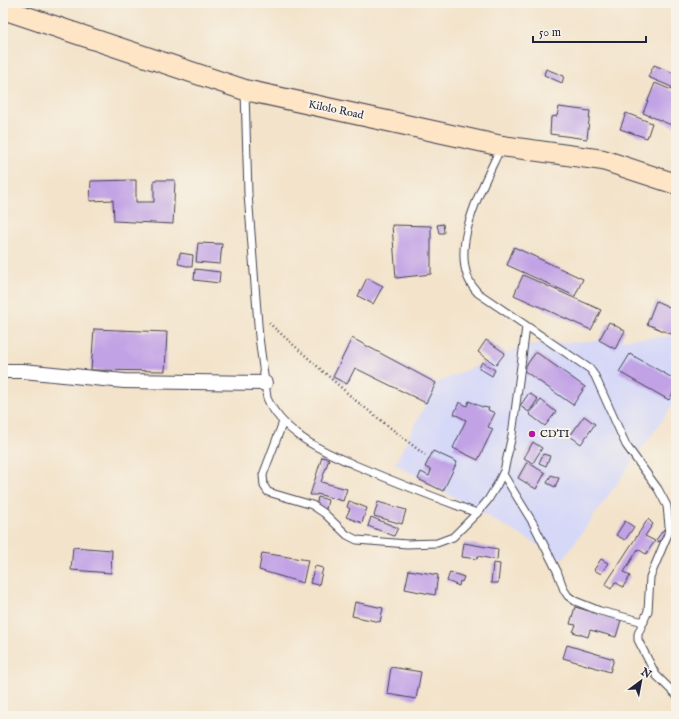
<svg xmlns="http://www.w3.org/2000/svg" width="679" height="719" viewBox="0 0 679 719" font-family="'IM FELL English',serif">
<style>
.built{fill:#d6d8f8}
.building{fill:#c1a2e5}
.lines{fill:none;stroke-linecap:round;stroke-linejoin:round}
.service-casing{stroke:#413f50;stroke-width:9}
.minor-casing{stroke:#413f50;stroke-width:16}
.secondary-casing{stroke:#413f50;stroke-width:22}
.path{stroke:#413f50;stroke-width:2.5;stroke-dasharray:1 3;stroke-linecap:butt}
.service{stroke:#fff;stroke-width:7}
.minor{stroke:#fff;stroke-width:14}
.secondary{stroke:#fde5c5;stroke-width:20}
.poi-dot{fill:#b5179e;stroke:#f7f3e8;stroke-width:1.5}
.labels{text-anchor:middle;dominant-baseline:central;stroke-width:4;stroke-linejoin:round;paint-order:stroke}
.street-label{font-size:11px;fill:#22223b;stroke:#f7f3e8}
.poi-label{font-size:11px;fill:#22223b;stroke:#f7f3e8;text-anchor:start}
</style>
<rect width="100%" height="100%" fill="#f7f3e8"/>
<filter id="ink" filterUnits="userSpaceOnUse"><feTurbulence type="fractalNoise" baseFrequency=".025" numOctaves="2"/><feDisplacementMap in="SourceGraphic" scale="8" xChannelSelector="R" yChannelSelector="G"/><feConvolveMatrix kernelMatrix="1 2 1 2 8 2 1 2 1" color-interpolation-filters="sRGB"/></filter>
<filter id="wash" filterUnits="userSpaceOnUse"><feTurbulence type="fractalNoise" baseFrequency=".012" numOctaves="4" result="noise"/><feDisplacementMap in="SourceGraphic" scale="16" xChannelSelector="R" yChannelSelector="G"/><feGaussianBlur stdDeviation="0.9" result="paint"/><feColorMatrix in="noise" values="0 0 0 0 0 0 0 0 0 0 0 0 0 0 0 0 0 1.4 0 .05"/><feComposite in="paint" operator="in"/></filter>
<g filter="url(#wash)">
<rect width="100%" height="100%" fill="#f3e3ca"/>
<polygon class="built" points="676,336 676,401 563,559 395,464 436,383 526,345"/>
<g id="blocks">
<g class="building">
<polygon points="654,65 676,74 676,89 648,77"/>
<polygon points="546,69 564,76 562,83 544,75"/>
<polygon points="655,83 676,92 676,127 643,113"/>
<polygon points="559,107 590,111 587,139 550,134 551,117 557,116"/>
<polygon points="626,113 652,123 647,138 620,129"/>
<polygon points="136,180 136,202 154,202 154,180 175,180 173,224 114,221 113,200 90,201 91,181"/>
<polygon points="443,224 444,233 439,233 437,225"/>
<polygon points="392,225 431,226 431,274 396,278"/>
<polygon points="198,243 222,244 220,264 196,262"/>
<polygon points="514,247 583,279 575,296 507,265"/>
<polygon points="180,253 193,255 192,267 178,264"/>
<polygon points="195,269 220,272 219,283 194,280"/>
<polygon points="523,275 601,310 591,330 514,295"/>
<polygon points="367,278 383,286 373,304 358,296"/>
<polygon points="656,301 676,310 676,336 647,324"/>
<polygon points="609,322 625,331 615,349 599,340"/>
<polygon points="94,329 167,332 165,371 91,370"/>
<polygon points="352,338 436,383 426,403 355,368 347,384 333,377"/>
<polygon points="486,340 505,353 496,365 478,352"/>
<polygon points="536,352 585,387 573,405 523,370"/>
<polygon points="630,354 676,380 676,388 669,400 619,372"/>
<polygon points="482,362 495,370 492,376 479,368"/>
<polygon points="529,393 538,399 529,412 520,406"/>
<polygon points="541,400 556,412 545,426 529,414"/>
<polygon points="469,401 482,407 489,408 488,410 495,413 488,427 493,429 478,460 453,448 466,420 454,414 459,402 467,406"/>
<polygon points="584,416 595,424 581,444 570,436"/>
<polygon points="533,442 542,448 533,463 524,458"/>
<polygon points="433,451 457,462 443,491 418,479 421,472 429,476 431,470 425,467"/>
<polygon points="543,454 550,456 546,466 539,463"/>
<polygon points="322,457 329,459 321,482 347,489 343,501 317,494 317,495 310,495"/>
<polygon points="527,462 545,473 536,489 518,478"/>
<polygon points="551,475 559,478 555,487 547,483"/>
<polygon points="318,497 328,500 326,509 316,507"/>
<polygon points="349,501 367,508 362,523 346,517 350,509 347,507"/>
<polygon points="378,502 406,510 402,524 374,516"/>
<polygon points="371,517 398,528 394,536 368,526"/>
<polygon points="648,519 653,524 645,536 655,541 646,554 638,549 624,572 630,576 623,587 615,582 611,589 605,585"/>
<polygon points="625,521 634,527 625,540 616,535"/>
<polygon points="664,529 667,532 659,542 656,540"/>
<polygon points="464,543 498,549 497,560 478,556 477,559 462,557"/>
<polygon points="73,547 112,550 111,573 71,570"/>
<polygon points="262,553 308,560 303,583 259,570"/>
<polygon points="601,559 608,563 601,574 594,570"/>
<polygon points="493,563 500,564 498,583 491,583"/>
<polygon points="315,566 323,568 319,585 310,583"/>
<polygon points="409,570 438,575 435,595 405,589"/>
<polygon points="450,572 464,577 462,582 460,581 459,586 447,581"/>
<polygon points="355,602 383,608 380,622 352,616"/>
<polygon points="575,607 621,620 616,637 590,630 588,637 573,632 576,625 570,624"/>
<polygon points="567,645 614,659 610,672 563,658"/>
<polygon points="391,667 421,672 416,699 387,694"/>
</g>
</g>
</g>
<g filter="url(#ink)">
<use href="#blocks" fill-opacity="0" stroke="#413f50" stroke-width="1"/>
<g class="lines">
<g class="service-casing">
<g id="service">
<path d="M245,91L248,194L259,337L267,398C274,414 287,427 301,437C317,449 337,457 355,465C395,482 436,498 477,513"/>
<path d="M501,147C484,185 442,256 478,293L590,369L595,376L626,445L658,489L667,506L669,526L668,534L650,577L648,611L638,634V640L656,675L676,695"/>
<polyline points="283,422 263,475 264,486 268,492 312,505 324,513 347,535 357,540 407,544 437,543 453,537 477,513 488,500 497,485 504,471 512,435 526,327"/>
<polyline points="503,474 533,523 557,571 564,590 568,596 575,601 600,611 644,622"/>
</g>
</g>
<g class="minor-casing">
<polyline id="minor" points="3,371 23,371 124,381 265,383"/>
</g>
<g class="secondary-casing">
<polyline id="secondary" points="3,9 245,90 502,146 603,160 676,184"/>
</g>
<polyline class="path" points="269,323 355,400 425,455"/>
<use href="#service" class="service"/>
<use href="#minor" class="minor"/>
<use href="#secondary" class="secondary"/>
</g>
</g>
<circle class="poi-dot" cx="532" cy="434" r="4"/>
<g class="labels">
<g class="street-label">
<text transform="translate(336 110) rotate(12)">Kilolo Road</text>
</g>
<g class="poi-label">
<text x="540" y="434">CDTI</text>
</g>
</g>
<rect width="679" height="719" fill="none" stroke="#f7f3e8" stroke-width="16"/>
<g transform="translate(641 681) rotate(32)" stroke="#f7f3e8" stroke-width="3" paint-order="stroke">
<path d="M0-3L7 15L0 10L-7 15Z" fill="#22223b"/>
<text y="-6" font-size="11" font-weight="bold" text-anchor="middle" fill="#22223b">N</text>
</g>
<path d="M533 36v6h113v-6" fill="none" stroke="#22223b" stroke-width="2"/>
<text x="539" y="36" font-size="12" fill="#22223b" stroke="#f7f3e8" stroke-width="3" paint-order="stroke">50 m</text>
</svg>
